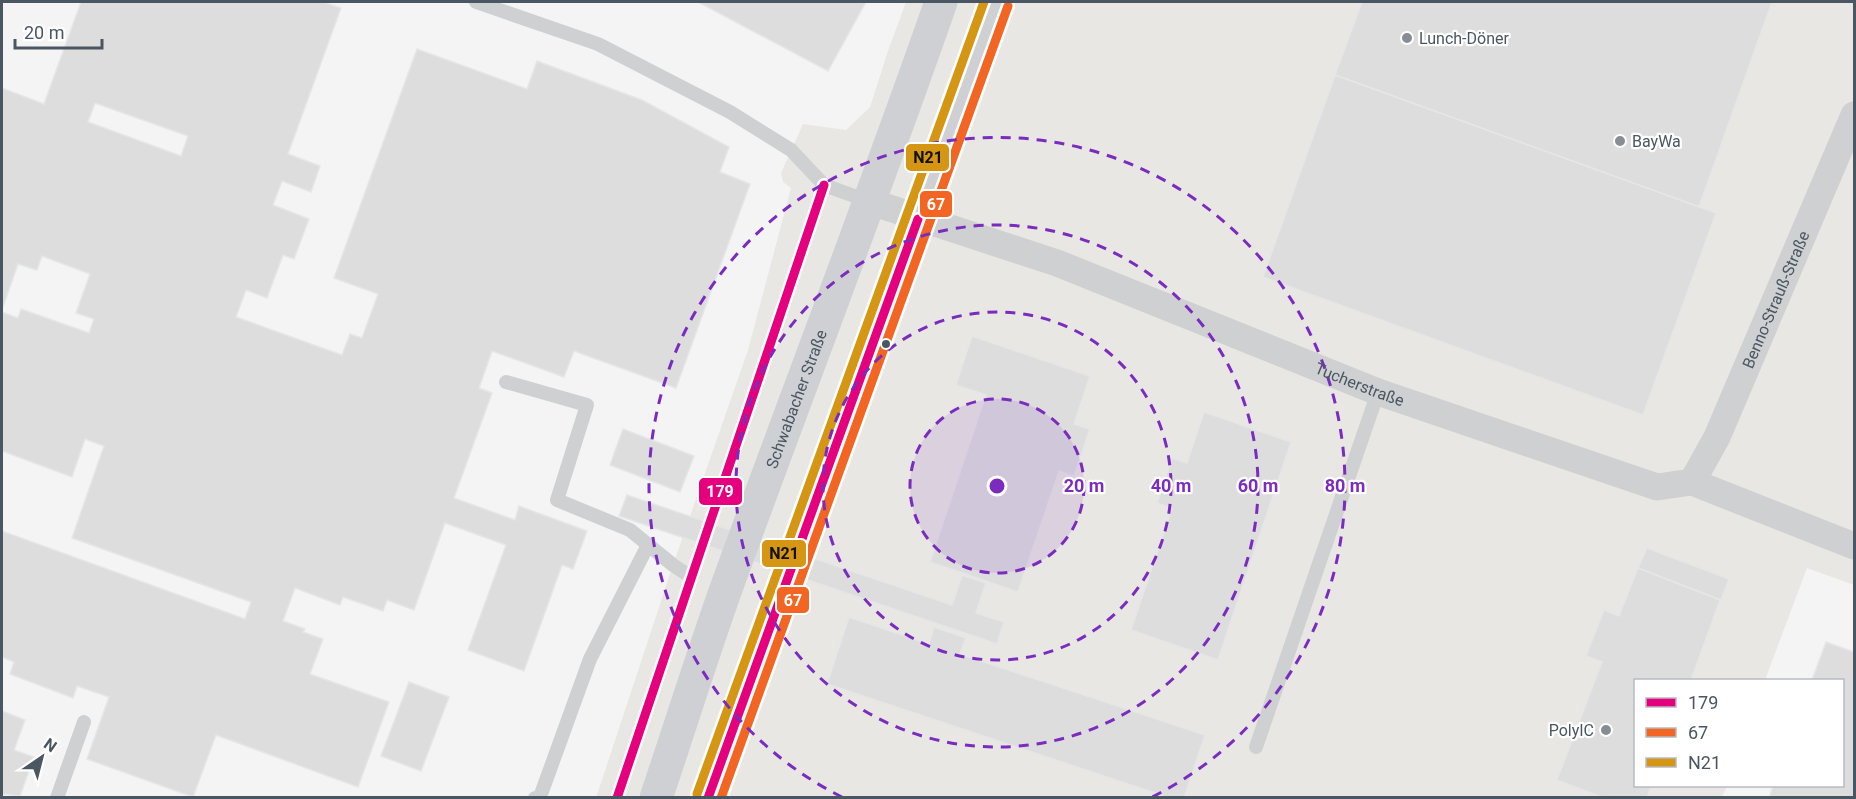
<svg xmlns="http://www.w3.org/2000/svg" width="1856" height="799" viewBox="0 0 1856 799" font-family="Roboto,sans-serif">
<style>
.commercial{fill:#e8e7e3}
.building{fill:#ddddde;stroke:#e5e6e7;stroke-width:1.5;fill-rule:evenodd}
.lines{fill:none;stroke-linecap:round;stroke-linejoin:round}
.lane{stroke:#ced0d2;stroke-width:14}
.street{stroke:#ced0d2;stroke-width:27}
.secondary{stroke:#ced0d4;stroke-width:33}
.bus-1-casing{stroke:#fff;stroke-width:14}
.bus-2-casing{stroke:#fff;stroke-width:14}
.bus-3-casing{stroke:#fff;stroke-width:14}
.bus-1{stroke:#e5007d;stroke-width:9}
.bus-2{stroke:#f26522;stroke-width:9}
.bus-3{stroke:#d49613;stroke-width:9}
.ring{fill:none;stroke:#7b2cbf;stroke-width:3;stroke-dasharray:10 8}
.poi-dot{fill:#868d94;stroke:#fff;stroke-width:2}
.bus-dot{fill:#4a5661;stroke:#fff;stroke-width:2}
.labels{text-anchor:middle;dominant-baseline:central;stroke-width:4.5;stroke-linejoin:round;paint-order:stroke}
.poi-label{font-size:16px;fill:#4a5661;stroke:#fff;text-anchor:start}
.street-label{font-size:16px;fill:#4a5661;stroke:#fff}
.centre{fill:#7b2cbf;stroke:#fff;stroke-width:3}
.ring-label{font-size:18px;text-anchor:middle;font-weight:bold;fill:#7b2cbf;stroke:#fff;stroke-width:4.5;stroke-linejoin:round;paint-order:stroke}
.line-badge{stroke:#fff;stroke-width:2}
.badge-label{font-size:16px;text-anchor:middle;font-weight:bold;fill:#fff}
.pale-badge-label{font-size:16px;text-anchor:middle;font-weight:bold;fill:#111}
</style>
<rect width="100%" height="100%" fill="#f4f4f4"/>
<polygon class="commercial" points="906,2 1854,2 1854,585 1807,568 1765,680 1636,680 1636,786 1727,786 1722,797 596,798 673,565 748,350 791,188 783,182 781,173 803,124 846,130 870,107 888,51"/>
<g class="building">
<path d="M81,2H323L341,8L288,154L320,166L311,192L282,181L273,205L309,219L294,259L283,255L267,298L246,290L236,317L342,355L350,334L362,338L378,294L334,278L417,49L527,89L537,61L642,100L729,147L720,172L750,184L676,388L574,351L564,377L492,351L479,388L492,393L454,498L515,520L519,506L587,531L573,569L562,565L524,671L468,650L506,545L445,523L414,610L387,600L383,611L343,597L340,605L295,588L283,621L305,629L303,632L323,639L310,674L389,702L358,787L216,735L193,797L87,759L109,697L77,686L73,698L10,674L14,662L2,657V531L245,619L251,602L72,538L104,446L85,439L72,477L2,451V312L18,318L21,309L89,333L94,319L76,313L90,274L42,256L37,270L18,264L2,310V88L44,104ZM95,103L188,136L181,156L88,122Z"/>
<polygon points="698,2 866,2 828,71"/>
<polygon points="1362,2 1772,2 1699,207 1335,75"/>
<polygon points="1335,75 1716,213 1643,415 1263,277"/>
<polygon points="972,336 1090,376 1074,424 1090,429 1074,476 1059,471 1018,592 930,562 986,395 956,385"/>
<polygon points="1204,412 1291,442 1218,660 1131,630 1172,508 1157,503 1172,458 1187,463"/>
<polygon points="623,429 694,456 680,492 610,465"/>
<polygon points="627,495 952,605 962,575 986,583 976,613 1004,622 997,644 619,516"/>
<polygon points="1647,548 1729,579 1721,600 1638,568"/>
<polygon points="1638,568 1720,600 1691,680 1636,680 1636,786 1651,786 1647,798 1604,798 1557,780 1602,662 1586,656 1604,610 1619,616"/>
<polygon points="849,617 929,644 934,627 966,638 960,654 1205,735 1184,798 1170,798 827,684"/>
<polygon points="1826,642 1854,652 1854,798 1769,798 1773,786 1842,786 1842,680 1812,680"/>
<polygon points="409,682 449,697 421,771 381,756"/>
<polygon points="2,711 25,720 14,750 34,757 20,796 2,794"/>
</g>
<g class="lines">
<g class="lane">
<polyline points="476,2 598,44 730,112 791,150 824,185 868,201"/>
<polyline points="506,382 587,405 557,500 630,530 673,565 691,577"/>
<polyline points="1256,747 1378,392"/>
<polyline points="57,798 84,722"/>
<polyline points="535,798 540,797 590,659 648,545"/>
<polyline points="617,798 824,185"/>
</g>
<g class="street">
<path id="s1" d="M868,201L1057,263L1378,392L1657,487L1692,482L1854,546"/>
<path id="s2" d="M1692,482L1717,437L1854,115"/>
</g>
<g class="secondary">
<path id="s3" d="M656,798C680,727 702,656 727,586C798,391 873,197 941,2"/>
<polyline points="708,798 997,2"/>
</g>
<g class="bus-1-casing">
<g id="bus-1">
<polyline points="617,798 824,185"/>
<polyline points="708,798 918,219"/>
</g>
</g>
<g class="bus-2-casing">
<polyline id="bus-2" points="721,798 1008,6"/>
</g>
<g class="bus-3-casing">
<polyline id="bus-3" points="697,794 984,2"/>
</g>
<use href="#bus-1" class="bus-1"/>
<use href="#bus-2" class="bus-2"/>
<use href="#bus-3" class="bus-3"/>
</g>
<circle cx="997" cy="486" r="87" fill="#7b2cbf" fill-opacity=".12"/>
<g class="ring">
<circle cx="997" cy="486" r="87"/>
<circle cx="997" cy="486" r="174"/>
<circle cx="997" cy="486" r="261"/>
<path d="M842 797A348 348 0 1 1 1152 797"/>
</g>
<g class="poi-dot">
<circle cx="1407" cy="38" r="6"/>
<circle cx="1620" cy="141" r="6"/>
<circle cx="1606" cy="730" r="6"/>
</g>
<circle class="bus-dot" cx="886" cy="344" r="5"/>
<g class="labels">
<g class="poi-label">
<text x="1419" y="38">Lunch-Döner</text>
<text x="1632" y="141">BayWa</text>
<text x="1594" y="730" text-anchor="end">PolyIC</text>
</g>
<g class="street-label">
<text stroke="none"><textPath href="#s2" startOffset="201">Benno-Strauß-Straße</textPath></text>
<text stroke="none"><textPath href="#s1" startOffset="525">Tucherstraße</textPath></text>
<text stroke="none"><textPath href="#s3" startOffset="423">Schwabacher Straße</textPath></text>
</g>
</g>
<circle cx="997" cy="486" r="9" class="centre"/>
<g class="ring-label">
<text x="1084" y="492">20 m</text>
<text x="1171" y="492">40 m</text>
<text x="1258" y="492">60 m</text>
<text x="1345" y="492">80 m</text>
</g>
<g class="line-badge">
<rect x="905" y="143" width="45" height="29" rx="6" fill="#d49613"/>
<rect x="919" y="190" width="34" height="28" rx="6" fill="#f26522"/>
<rect x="698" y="477" width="45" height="29" rx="6" fill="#e5007d"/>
<rect x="761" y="539" width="46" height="29" rx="6" fill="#d49613"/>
<rect x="776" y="586" width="34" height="28" rx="6" fill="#f26522"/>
</g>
<g class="badge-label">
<text x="936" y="210">67</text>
<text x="720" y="497">179</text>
<text x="793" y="606">67</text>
</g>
<g class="pale-badge-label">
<text x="928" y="163">N21</text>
<text x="784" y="559">N21</text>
</g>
<rect width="1856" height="799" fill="none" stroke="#4a5661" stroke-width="6"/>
<rect x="1634" y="679" width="210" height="108" fill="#ffffff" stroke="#b7bbc0" stroke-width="1.5"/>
<rect x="1646" y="698" width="30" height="9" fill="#e5007d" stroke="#b7bbc0" stroke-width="1.5"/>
<text x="1688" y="709" font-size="18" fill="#4a5661">179</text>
<rect x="1646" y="728" width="30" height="9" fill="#f26522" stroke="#b7bbc0" stroke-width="1.5"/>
<text x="1688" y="739" font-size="18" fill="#4a5661">67</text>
<rect x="1646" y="758" width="30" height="9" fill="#d49613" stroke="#b7bbc0" stroke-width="1.5"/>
<text x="1688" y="769" font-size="18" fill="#4a5661">N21</text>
<g transform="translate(42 757) rotate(35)" stroke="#ffffff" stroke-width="4.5" paint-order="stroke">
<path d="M0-4.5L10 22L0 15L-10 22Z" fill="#4a5661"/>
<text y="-9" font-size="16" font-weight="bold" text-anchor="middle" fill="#4a5661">N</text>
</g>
<path d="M15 39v9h87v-9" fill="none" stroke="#4a5661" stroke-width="3"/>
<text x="24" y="39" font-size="18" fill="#4a5661" stroke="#ffffff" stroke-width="4.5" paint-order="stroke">20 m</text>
</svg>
